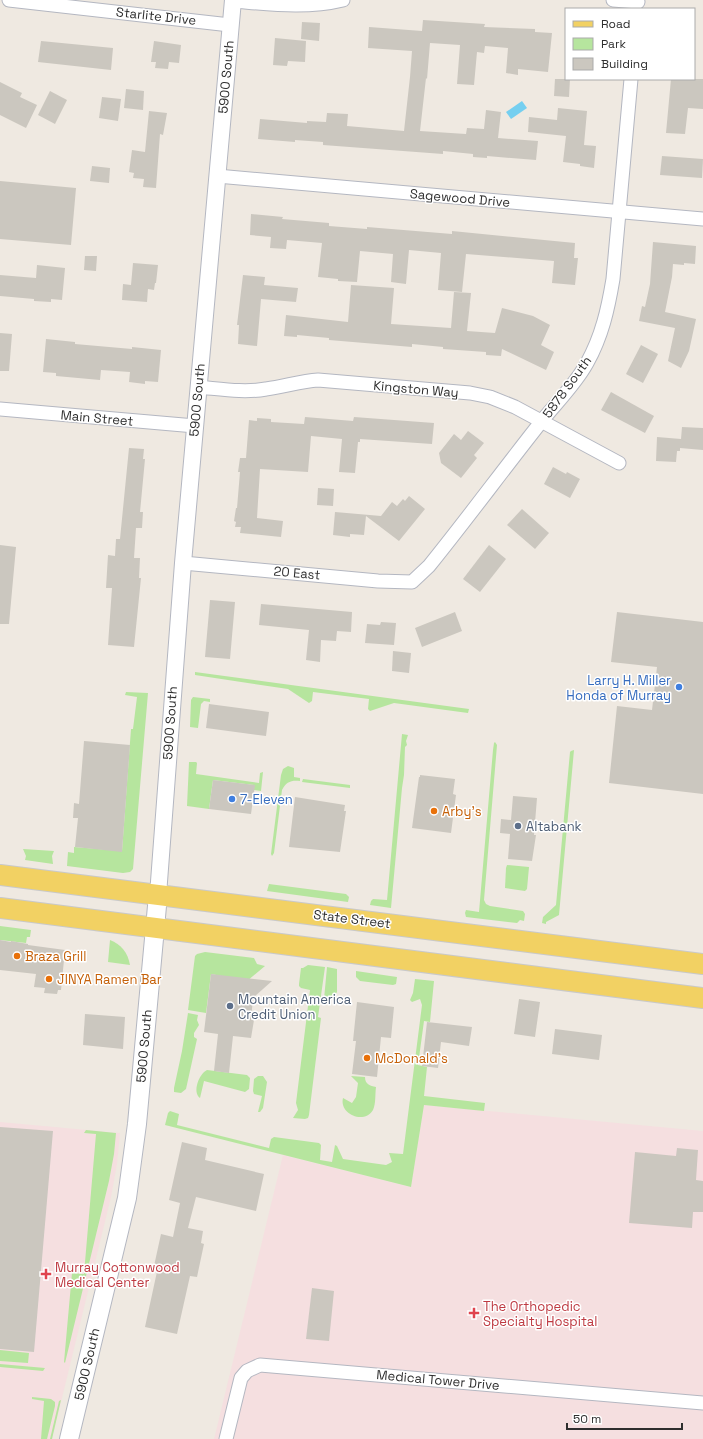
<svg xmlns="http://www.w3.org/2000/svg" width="703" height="1439" viewBox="0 0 703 1439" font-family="'Space Grotesk',sans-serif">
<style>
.medical{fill:#f5dfe0}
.green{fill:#b6e59e}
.water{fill:#75cff0}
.building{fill:#cbc7bf}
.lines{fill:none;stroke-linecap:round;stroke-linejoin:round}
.minor-casing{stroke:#b4b7c1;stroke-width:15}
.tertiary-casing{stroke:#b4b7c1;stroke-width:18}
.secondary-casing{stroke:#b4b7c1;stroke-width:20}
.primary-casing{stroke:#c9c9c9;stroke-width:22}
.minor{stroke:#fff;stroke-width:13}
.tertiary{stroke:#fff;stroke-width:16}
.secondary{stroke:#fff;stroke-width:18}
.primary{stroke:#f2d163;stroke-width:20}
.shop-dot{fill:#3f7fe0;stroke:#fff;stroke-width:1.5}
.food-dot{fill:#e8710a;stroke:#fff;stroke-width:1.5}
.service-dot{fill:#5c6f8a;stroke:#fff;stroke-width:1.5}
.health-dot{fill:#e0444e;stroke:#fff;stroke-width:1.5}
.labels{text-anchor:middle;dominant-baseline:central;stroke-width:3;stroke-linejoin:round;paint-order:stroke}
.street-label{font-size:13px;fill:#2e2e2e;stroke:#fff}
.shop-label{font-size:13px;fill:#366cbe;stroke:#fff;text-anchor:end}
.food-label{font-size:13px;fill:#c56008;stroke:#fff;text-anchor:start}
.service-label{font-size:13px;fill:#4e5e75;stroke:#fff;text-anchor:start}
.health-label{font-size:13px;fill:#be3a42;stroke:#fff;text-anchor:start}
</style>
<rect width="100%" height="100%" fill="#efe9e1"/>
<g class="medical">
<polygon points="424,1105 703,1131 703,1439 214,1439 283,1155 411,1187"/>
<polygon points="0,1122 120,1133 117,1164 111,1197 52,1439 0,1439"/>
</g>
<g class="green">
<polygon points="195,672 469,709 468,713 394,703 370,711 368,709 369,699 313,692 312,701 309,703 288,689 195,675"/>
<polygon points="126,692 148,693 133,869 130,872 123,873 67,866 68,852 74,853 74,847 122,851 131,729 133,729 137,697 125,695"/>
<polygon points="193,697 210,699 210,702 204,701 201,704 198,728 190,727 191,700"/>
<polygon points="402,734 408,735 406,741 407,745 405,747 404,775 402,788 391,908 370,905 371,901 373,899 387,900"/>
<polygon points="495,742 497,745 484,900 486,904 490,906 523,911 525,914 524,921 520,920 517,923 466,917 465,913 466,910 479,912 493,750 494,743"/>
<polygon points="574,750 559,915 546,922 546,924 542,923 543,917 556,905 570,752 571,751"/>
<polygon points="189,762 196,762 197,763 196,774 259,783 260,773 263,772 261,791 254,790 254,785 213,780 209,809 187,806"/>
<path d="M288,766L294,768V777L300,778V781C291,780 286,782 282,790L274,853L272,856L271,854L281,775L283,769Z"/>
<polygon points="303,779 350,785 350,788 302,782"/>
<polygon points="23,849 54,851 52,856 53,864 25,860 26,856"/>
<polygon points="507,865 529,867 527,889 525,891 505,888 506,868"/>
<polygon points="269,884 346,894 349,897 348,902 267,891"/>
<polygon points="0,926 31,930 30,937 27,937 26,943 0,940"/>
<path d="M110,940C121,944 128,953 130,965L108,962Z"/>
<polygon points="205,952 254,958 257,964 265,966 247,981 211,974 206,1013 188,1010 195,956 197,954"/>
<polygon points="308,965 325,967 318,1017 321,1018 309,1115 308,1118 305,1119 293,1118 298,1110 296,1103 310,990 301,988 299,986 299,984 301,968 303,968"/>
<polygon points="327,967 337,969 337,992 335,995 324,999"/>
<polygon points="356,971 397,977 396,984 393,985 360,981 356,977"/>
<polygon points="415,979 434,981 430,1022 424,1021 418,1065 427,1067 424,1096 485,1103 484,1111 424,1105 411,1187 165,1125 168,1113 170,1111 179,1114 177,1125 269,1148 271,1139 274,1137 319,1143 321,1145 320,1160 332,1162 335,1145 337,1146 343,1159 386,1165 392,1162 389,1153 403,1154 422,1005 420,999 412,1002 410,1000 413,993"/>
<polygon points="188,1013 198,1015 197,1020 199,1025 194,1033 194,1037 197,1039 186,1089 181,1093 174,1092 174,1088 182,1051"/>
<path d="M207,1070L247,1075L250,1078L249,1089L245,1092L204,1081L200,1098C192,1092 199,1074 207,1070Z"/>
<polygon points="258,1076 263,1076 267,1082 263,1108 260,1112 258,1112 262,1096 254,1094 253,1091 254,1079"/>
<path d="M351,1076L365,1077C365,1084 370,1086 376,1087C375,1094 376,1104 373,1110C364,1125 339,1114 343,1098L352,1103L356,1097L358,1083Z"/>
<polygon points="86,1130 116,1133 114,1154 109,1181 65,1363 64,1362 72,1273 84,1274 96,1134 84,1133"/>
<polygon points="0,1350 29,1353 28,1363 0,1361"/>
<polygon points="0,1364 45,1368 43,1371 0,1367"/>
<polygon points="32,1397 51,1399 55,1402 55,1406 47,1439 41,1439 44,1401 32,1399"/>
<polygon points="61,1400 52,1439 50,1439 59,1401"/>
</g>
<polygon class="water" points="522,101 527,108 511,119 506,112"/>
<g class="building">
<polygon points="423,20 485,24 484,27 535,29 535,32 552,33 548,72 518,69 518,75 506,73 508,48 485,46 484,53 477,52 474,85 457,84 460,45 430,43 427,79 426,78 420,131 466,134 467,128 484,129 486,110 501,112 498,138 538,141 536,160 487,156 487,158 473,157 473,154 443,151 443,154 323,145 323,142 295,140 295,142 258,139 260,119 307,123 307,121 326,122 327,113 348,114 347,126 404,131 410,77 412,51 368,48 369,27 422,31"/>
<polygon points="302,22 320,23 319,41 301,39"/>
<polygon points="275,38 306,41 305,62 288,61 287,66 273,65"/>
<polygon points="41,41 113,48 111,70 38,62"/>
<polygon points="154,41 181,45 179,63 169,62 168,69 155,68 156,62 151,62"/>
<polygon points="555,79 570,79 569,97 554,96"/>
<polygon points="671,79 703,79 703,109 688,108 685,134 666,133"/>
<polygon points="0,82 22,93 20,97 37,105 26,128 0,115"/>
<polygon points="126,89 144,91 143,110 124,108"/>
<polygon points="50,91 67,100 55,124 38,115"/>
<polygon points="102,97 121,99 118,121 99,118"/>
<polygon points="558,108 587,111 584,145 596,146 594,168 580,166 580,164 563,162 566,136 528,132 529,117 557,120"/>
<polygon points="149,111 167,113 163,135 160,134 156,188 143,187 144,179 133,178 134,173 129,172 132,150 145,152"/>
<polygon points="662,156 703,159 702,178 660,175"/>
<polygon points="92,166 110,168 109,183 90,181"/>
<polygon points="0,181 76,188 71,245 0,239"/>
<polygon points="251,214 283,217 282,219 329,223 329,226 367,229 367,227 452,234 452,231 575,243 574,258 578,258 575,285 552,283 554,261 466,254 462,292 438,290 441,253 409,250 406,284 391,282 393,254 360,251 357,282 338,281 338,279 318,277 322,243 287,240 286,249 270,248 271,237 250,235"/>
<polygon points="653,242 696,246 695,264 684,263 684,265 673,264 672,277 665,312 696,319 689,351 681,368 668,361 675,328 639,321 642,306 645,307 650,284"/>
<polygon points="85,256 97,256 96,271 84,270"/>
<polygon points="133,263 158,265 156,283 155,283 154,290 148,289 147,302 122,300 123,284 131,285"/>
<polygon points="37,265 65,268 62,300 51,299 51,302 34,301 34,299 0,296 0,275 36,278"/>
<polygon points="243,275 265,277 264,285 298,288 296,302 261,299 257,346 238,344 239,325 237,325"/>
<polygon points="351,285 394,288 391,324 451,328 454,292 471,293 467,331 495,333 502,308 533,316 550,325 541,345 554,352 546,370 502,349 501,356 486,355 486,352 443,349 443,347 412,344 412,347 329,340 329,338 297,335 297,337 284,336 286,315 348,322"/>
<polygon points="0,333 12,334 9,371 0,371"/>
<polygon points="46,339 75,342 75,344 132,349 132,347 161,350 158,382 145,381 145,384 129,382 130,372 101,370 100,380 56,376 56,373 43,372"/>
<polygon points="641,345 658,354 643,383 626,374"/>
<polygon points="611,392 654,416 645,433 601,410"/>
<polygon points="305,417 353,421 354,417 434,423 432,444 360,439 360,442 358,442 355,473 339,472 342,439 311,436 308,472 260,469 257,518 283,521 281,537 240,533 241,527 235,527 236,522 234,521 236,508 237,508 240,472 238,472 240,458 246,458 249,420 257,421 257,418 271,419 271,422 304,424"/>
<polygon points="682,427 703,428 703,450 680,448 680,451 677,451 676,462 656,461 657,437 681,439"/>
<polygon points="468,431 484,443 474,455 477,458 461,478 441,463 439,453 454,434 461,440"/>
<polygon points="129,448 144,449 143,459 145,459 140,512 143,512 142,528 136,528 134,558 140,558 139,578 141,578 134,647 108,645 112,588 106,588 108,555 115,556 116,539 120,539"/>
<polygon points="553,467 566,474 567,472 580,479 570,498 544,484"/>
<polygon points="318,488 334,489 333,506 317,505"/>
<polygon points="409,496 425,509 399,541 366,516 364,535 350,534 350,537 333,535 335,512 381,516 392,502 397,506 403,499 405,501"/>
<polygon points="522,509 549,533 535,549 507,525"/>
<polygon points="0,545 16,547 9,624 0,624"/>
<polygon points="489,545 506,559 480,592 463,579"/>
<polygon points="210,600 235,602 230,659 205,657"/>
<polygon points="261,604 352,612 351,632 337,631 336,641 321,640 320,662 306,660 309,630 259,625"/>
<polygon points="455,612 462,631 422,647 415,628"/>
<polygon points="617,612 703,622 703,794 609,783 617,706 652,710 657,667 611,662"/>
<polygon points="381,622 396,623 394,645 365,643 367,624 380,625"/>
<polygon points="393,651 411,653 409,673 392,671"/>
<polygon points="209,704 269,712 266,736 206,728"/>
<polygon points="84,741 130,745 122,852 75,847 78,818 73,818 74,803 79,804"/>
<polygon points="420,775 455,779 453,794 456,795 451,833 412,828 419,777 420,777"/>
<polygon points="213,780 255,785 251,814 209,809"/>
<polygon points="513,796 537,798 534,835 536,835 532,861 508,859 510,834 500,833 501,819 511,820"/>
<polygon points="295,797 345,805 344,811 346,811 340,852 289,847"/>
<polygon points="0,940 11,942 11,941 28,944 28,945 65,950 61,990 58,990 57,994 44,993 45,988 34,987 36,974 0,970"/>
<polygon points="211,974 272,981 253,998 251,1020 254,1020 251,1038 233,1036 229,1073 214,1071 218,1034 204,1032"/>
<polygon points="519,999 540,1002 535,1037 514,1034"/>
<polygon points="357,1002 394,1007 391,1038 381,1037 377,1077 352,1074 356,1041 353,1041"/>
<polygon points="85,1014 125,1017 123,1049 83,1045"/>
<polygon points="427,1022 472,1027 469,1046 441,1042 438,1068 422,1066"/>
<polygon points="555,1029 602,1035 599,1060 552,1054"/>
<polygon points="0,1127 53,1131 34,1352 0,1349"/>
<polygon points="182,1142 207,1148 205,1160 264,1174 256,1211 196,1197 188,1228 203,1231 201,1243 204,1244 197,1277 190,1276 177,1334 145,1327 158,1267 154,1266 161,1234 173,1237 180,1203 169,1200"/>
<polygon points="677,1148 698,1150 696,1180 703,1181 703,1212 693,1212 692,1228 629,1223 635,1152 676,1156"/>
<polygon points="312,1288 334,1291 329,1341 306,1339"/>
</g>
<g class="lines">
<g class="minor-casing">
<g id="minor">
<polyline points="9,0 230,25"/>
<polyline points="613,0 638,2"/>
<path d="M233,1C270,4 306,9 343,0"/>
<polyline points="217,176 703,219"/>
<path d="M198,387C221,389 244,393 266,389C284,387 300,381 318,380L470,393L490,397L515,407L619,463"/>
<polyline points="0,409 195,426"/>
<path d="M183,563L378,581L412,582L429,566C467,519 503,470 541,422C556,403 575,385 587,363C602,336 608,309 613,279L631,79"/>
<polyline points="226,1439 241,1378 247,1371 260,1365 703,1403"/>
</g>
</g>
<g class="tertiary-casing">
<polyline id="tertiary" points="158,895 183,563 233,0"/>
</g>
<g class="secondary-casing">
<polyline id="secondary" points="69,1439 127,1198 137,1124 158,895"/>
</g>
<g class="primary-casing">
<g id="primary">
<polyline points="0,875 703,964"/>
<polyline points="0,908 703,998"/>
</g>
</g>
<use href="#minor" class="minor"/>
<use href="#tertiary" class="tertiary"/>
<use href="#secondary" class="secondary"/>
<use href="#primary" class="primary"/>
</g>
<g class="shop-dot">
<circle cx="679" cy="687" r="4"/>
<circle cx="232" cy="799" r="4"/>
</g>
<g class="food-dot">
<circle cx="434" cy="811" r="4"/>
<circle cx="17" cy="956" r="4"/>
<circle cx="49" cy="979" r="4"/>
<circle cx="367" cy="1058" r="4"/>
</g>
<g class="service-dot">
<circle cx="518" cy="826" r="4"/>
<circle cx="230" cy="1006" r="4"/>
</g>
<g class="health-dot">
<path d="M44 1268h4v4h4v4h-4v4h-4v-4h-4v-4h4z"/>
<path d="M472 1307h4v4h4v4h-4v4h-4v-4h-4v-4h4z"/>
</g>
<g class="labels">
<g class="street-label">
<text transform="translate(156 16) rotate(6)">Starlite Drive</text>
<text transform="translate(226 77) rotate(-85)">5900 South</text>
<text transform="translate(460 198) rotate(5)">Sagewood Drive</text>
<text transform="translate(567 387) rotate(-54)">5878 South</text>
<text transform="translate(416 389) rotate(5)">Kingston Way</text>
<text transform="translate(197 400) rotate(-85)">5900 South</text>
<text transform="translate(97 418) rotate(5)">Main Street</text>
<text transform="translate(297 573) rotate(5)">20 East</text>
<text transform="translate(170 723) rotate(-86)">5900 South</text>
<text transform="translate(352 919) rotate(7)">State Street</text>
<text transform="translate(144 1046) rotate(-85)">5900 South</text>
<text transform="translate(87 1364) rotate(-77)">5900 South</text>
<text transform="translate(438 1380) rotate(5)">Medical Tower Drive</text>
</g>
<g class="shop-label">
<text x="671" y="680">Larry H. Miller<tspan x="671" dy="15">Honda of Murray</tspan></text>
<text x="240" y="799" text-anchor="start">7-Eleven</text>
</g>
<g class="food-label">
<text x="442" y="811">Arby's</text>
<text x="25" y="956">Braza Grill</text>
<text x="57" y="979">JINYA Ramen Bar</text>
<text x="375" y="1058">McDonald's</text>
</g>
<g class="service-label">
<text x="526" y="826">Altabank</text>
<text x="238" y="999">Mountain America<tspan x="238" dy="15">Credit Union</tspan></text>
</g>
<g class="health-label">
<text x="55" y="1267">Murray Cottonwood<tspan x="55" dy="15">Medical Center</tspan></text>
<text x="483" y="1306">The Orthopedic<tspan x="483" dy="15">Specialty Hospital</tspan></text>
</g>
</g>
<rect x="565" y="8" width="130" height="72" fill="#ffffff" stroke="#ababab"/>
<rect x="573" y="21" width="20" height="6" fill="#f2d163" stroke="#ababab"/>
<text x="601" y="28" font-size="12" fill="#2e2e2e">Road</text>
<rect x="573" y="38" width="20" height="12" fill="#b6e59e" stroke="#ababab"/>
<text x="601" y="48" font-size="12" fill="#2e2e2e">Park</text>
<rect x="573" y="58" width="20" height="12" fill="#cbc7bf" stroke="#ababab"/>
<text x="601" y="68" font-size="12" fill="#2e2e2e">Building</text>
<path d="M567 1423v6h115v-6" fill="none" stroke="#2e2e2e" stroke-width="2"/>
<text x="573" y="1423" font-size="12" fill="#2e2e2e" stroke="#ffffff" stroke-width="3" paint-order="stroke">50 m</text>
</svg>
